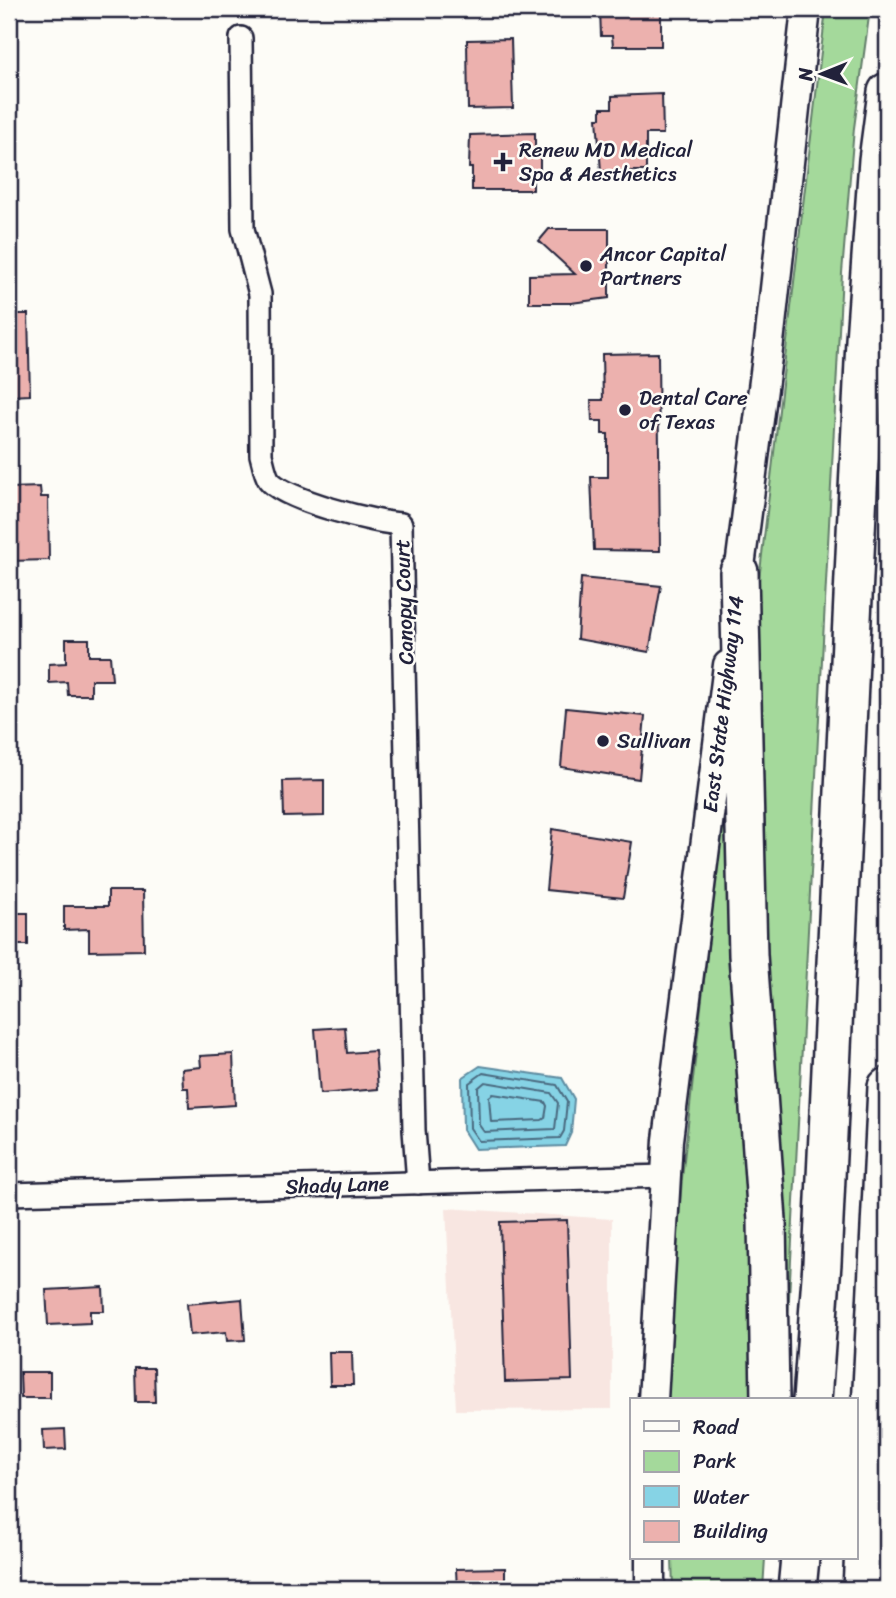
<svg xmlns="http://www.w3.org/2000/svg" width="896" height="1598" viewBox="0 0 896 1598" font-family="Sriracha,sans-serif">
<style>
.built{fill:#f8e6e1}
.green{fill:#a4d99b;stroke:#637e6b;stroke-width:2}
.water{fill:#86d3e5;stroke:#5e8ca1;stroke-width:2}
.lines{fill:none;stroke-linecap:round;stroke-linejoin:round}
.shore{stroke:#4a697f;stroke-width:2}
.building{fill:#ecb1ae;stroke:#22223b;stroke-width:2}
.street-casing{stroke:#22223b;stroke-width:26}
.secondary-casing{stroke:#22223b;stroke-width:33}
.highway-casing{stroke:#22223b;stroke-width:42}
.street{stroke:#fdfcf7;stroke-width:21}
.secondary{stroke:#fdfcf7;stroke-width:28}
.highway{stroke:#fdfcf7;stroke-width:37}
.poi-dot{fill:#22223b;stroke:#fdfcf7;stroke-width:2.5}
.labels{text-anchor:middle;dominant-baseline:central;stroke-width:5;stroke-linejoin:round;paint-order:stroke}
.poi-label{font-size:21px;fill:#22223b;stroke:#fdfcf7;text-anchor:start}
.street-label{font-size:21px;fill:#22223b;stroke:#fdfcf7}
</style>
<rect width="100%" height="100%" fill="#fdfcf7"/>
<filter id="ink" filterUnits="userSpaceOnUse"><feTurbulence type="fractalNoise" baseFrequency=".0143" numOctaves="2"/><feDisplacementMap in="SourceGraphic" scale="14" xChannelSelector="R" yChannelSelector="G"/><feConvolveMatrix kernelMatrix="1 2 1 2 8 2 1 2 1" color-interpolation-filters="sRGB"/></filter>
<g filter="url(#ink)">
<polygon class="built" points="446,1208 612,1219 612,1409 456,1410"/>
<g class="green">
<polygon points="826,9 870,9 854,128 842,273 787,1337 775,1248 756,606"/>
<polygon points="722,819 732,820 765,1400 668,1400 668,1369 682,1178"/>
<polygon points="672,1558 765,1558 763,1589 673,1589"/>
</g>
<polygon class="water" points="480,1066 562,1078 574,1099 571,1133 565,1146 475,1149 463,1130 462,1078"/>
<g class="lines">
<g class="shore">
<polygon points="483,1073 557,1085 567,1102 564,1131 560,1138 479,1141 470,1128 469,1083"/>
<polygon points="485,1082 551,1093 558,1103 555,1129 484,1132 479,1125 478,1088"/>
<polygon points="493,1094 545,1102 547,1106 545,1118 542,1120 491,1122 489,1097"/>
</g>
</g>
<g class="building">
<polygon points="600,9 661,9 661,46 613,46 612,36 601,36"/>
<polygon points="511,39 513,108 468,109 467,40"/>
<polygon points="662,94 663,134 646,134 646,171 601,171 597,118 601,118 601,108 612,108 612,96"/>
<polygon points="535,133 535,155 540,155 540,177 533,178 533,190 472,190 472,168 469,168 470,135"/>
<polygon points="549,229 609,229 609,298 571,303 529,303 529,275 575,274 539,241"/>
<polygon points="9,314 28,314 30,395 9,396"/>
<polygon points="658,353 660,551 594,550 591,477 608,477 608,434 602,434 602,421 592,421 591,400 603,400 602,354"/>
<polygon points="40,487 41,497 48,497 49,560 9,561 9,537 16,537 15,510 9,510 9,488"/>
<polygon points="581,578 661,586 649,652 577,639"/>
<polygon points="66,639 89,639 89,656 110,656 112,680 91,680 91,695 68,695 67,682 49,683 49,664 66,663"/>
<polygon points="566,708 645,716 639,779 561,767"/>
<polygon points="324,780 324,816 284,817 283,781"/>
<polygon points="552,829 632,842 623,898 546,890"/>
<polygon points="108,891 143,891 144,950 89,951 89,929 64,930 64,906 108,906"/>
<rect x="9" y="913" width="19" height="32"/>
<polygon points="345,1027 347,1053 375,1051 378,1089 320,1094 315,1029"/>
<polygon points="233,1054 235,1105 189,1108 188,1088 183,1088 182,1069 201,1067 200,1056"/>
<polygon points="567,1220 572,1380 505,1382 500,1222"/>
<polygon points="103,1287 104,1311 90,1311 90,1323 48,1325 46,1290"/>
<polygon points="242,1299 245,1340 227,1341 226,1332 190,1335 187,1304"/>
<polygon points="329,1352 352,1352 353,1385 330,1385"/>
<polygon points="135,1368 154,1368 155,1402 136,1402"/>
<polygon points="20,1372 50,1372 50,1398 21,1398"/>
<polygon points="65,1429 66,1449 44,1450 43,1430"/>
<polygon points="505,1568 505,1589 457,1589 456,1569"/>
</g>
<g class="lines">
<g class="street-casing">
<g id="street">
<path d="M241,38L243,229L260,294L261,455C263,462 265,474 269,480C284,500 376,523 401,524L414,1130L418,1183"/>
<polyline points="9,1194 666,1176"/>
</g>
</g>
<g class="secondary-casing">
<g id="secondary">
<polyline points="737,590 770,334 806,9"/>
<polyline points="653,1400 668,1140 728,665"/>
<polyline points="650,1589 650,1558"/>
</g>
</g>
<g class="highway-casing">
<g id="highway">
<polyline points="739,572 748,955 767,1220 770,1400"/>
<polyline points="812,1400 822,1263 865,340 878,160 887,92"/>
<polyline points="797,1589 800,1558"/>
<polyline points="862,1589 887,1087"/>
</g>
</g>
<use href="#street" class="street"/>
<use href="#secondary" class="secondary"/>
<use href="#highway" class="highway"/>
</g>
</g>
<g class="poi-dot">
<path d="M499.5 151.5h7v7h7v7h-7v7h-7v-7h-7v-7h7z"/>
<circle cx="586" cy="266" r="7"/>
<circle cx="625" cy="410" r="7"/>
<circle cx="603" cy="741" r="7"/>
</g>
<g class="labels">
<g class="poi-label">
<text x="519" y="150">Renew MD Medical<tspan x="519" dy="24">Spa &amp; Aesthetics</tspan></text>
<text x="600" y="254">Ancor Capital<tspan x="600" dy="24">Partners</tspan></text>
<text x="639" y="398">Dental Care<tspan x="639" dy="24">of Texas</tspan></text>
<text x="617" y="741">Sullivan</text>
</g>
<g class="street-label">
<text transform="translate(404 602) rotate(-92)">Canopy Court</text>
<text transform="translate(723 704) rotate(-83)">East State Highway 114</text>
<text transform="translate(337 1185) rotate(-2)">Shady Lane</text>
</g>
</g>
<rect width="896" height="1598" fill="none" stroke="#fdfcf7" stroke-width="35"/>
<rect x="18" y="18" width="861" height="1563" fill="none" stroke="#22223b" stroke-width="2.5" filter="url(#ink)"/>
<rect x="630" y="1398" width="228" height="161" fill="#fdfcf7" stroke="#a5a5ac" stroke-width="2"/>
<rect x="644" y="1421" width="35" height="10" fill="#fdfcf7" stroke="#a5a5ac" stroke-width="2"/>
<text x="693" y="1434" font-size="21" fill="#22223b">Road</text>
<rect x="644" y="1451" width="35" height="21" fill="#a4d99b" stroke="#a5a5ac" stroke-width="2"/>
<text x="693" y="1468" font-size="21" fill="#22223b">Park</text>
<rect x="644" y="1486" width="35" height="21" fill="#86d3e5" stroke="#a5a5ac" stroke-width="2"/>
<text x="693" y="1504" font-size="21" fill="#22223b">Water</text>
<rect x="644" y="1521" width="35" height="21" fill="#ecb1ae" stroke="#a5a5ac" stroke-width="2"/>
<text x="693" y="1538" font-size="21" fill="#22223b">Building</text>
<g transform="translate(822 74) rotate(269)" stroke="#fdfcf7" stroke-width="5" paint-order="stroke">
<path d="M0-5L12 26L0 18L-12 26Z" fill="#22223b"/>
<text y="-10" font-size="19" font-weight="bold" text-anchor="middle" fill="#22223b">N</text>
</g>
</svg>
